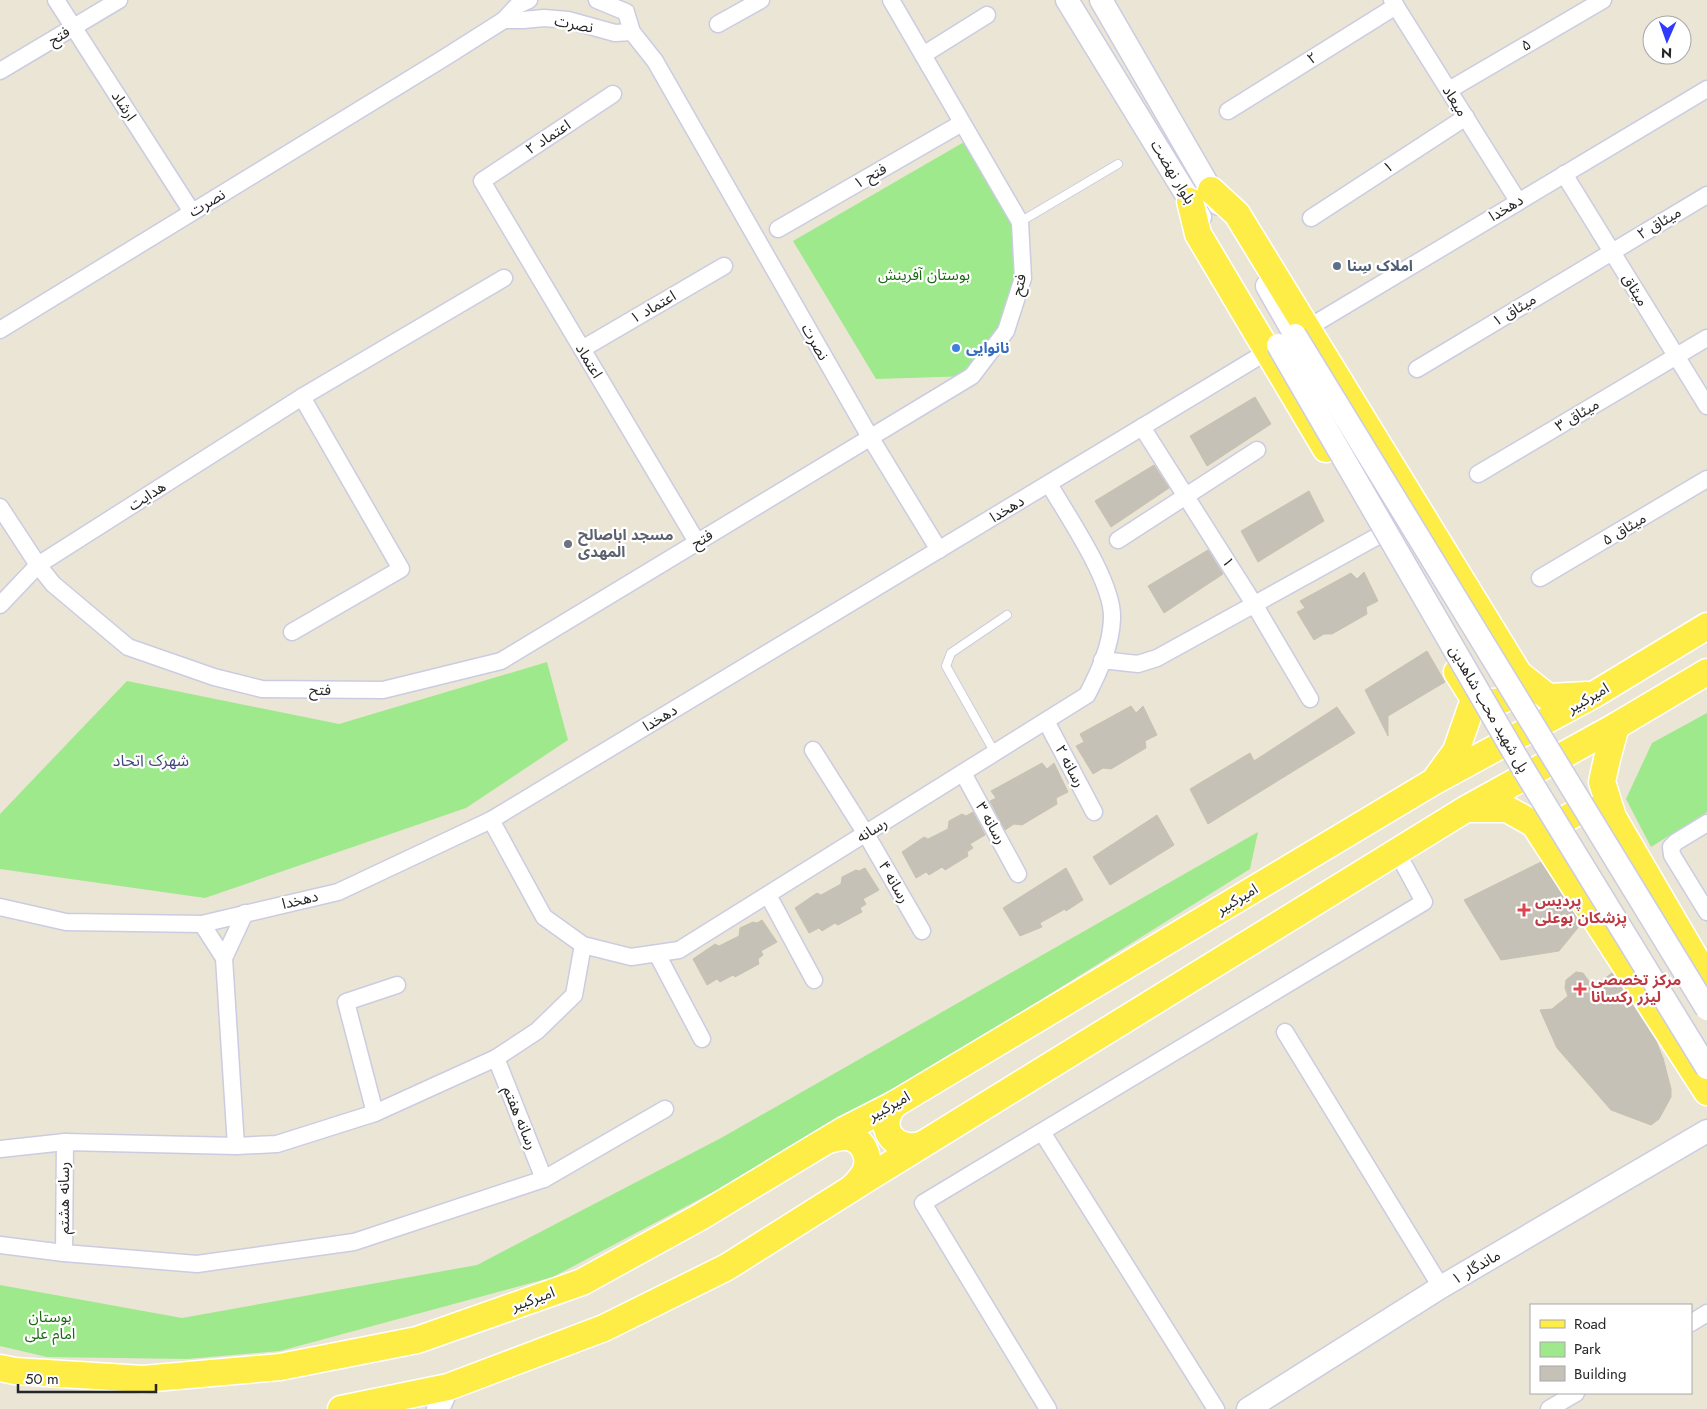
<svg xmlns="http://www.w3.org/2000/svg" width="1707" height="1409" viewBox="0 0 1707 1409" font-family="Jost,'Noto Sans Arabic',sans-serif">
<style>
.green{fill:#9ee98b}
.building{fill:#c6c1b6;stroke:#c6c1b0}
.lines{fill:none;stroke-linecap:round;stroke-linejoin:round}
.lane-casing{stroke:#cbcce2;stroke-width:10}
.street-casing{stroke:#cbcce2;stroke-width:19}
.secondary-casing{stroke:#cbcce2;stroke-width:25}
.primary-casing{stroke:#fff;stroke-width:29}
.lane{stroke:#fff;stroke-width:8}
.street{stroke:#fff;stroke-width:16}
.secondary{stroke:#fff;stroke-width:22}
.primary{stroke:#feec47;stroke-width:26}
.secondary-bridge-casing{stroke:#cbcce2;stroke-width:25;stroke-linecap:butt}
.secondary-bridge{stroke:#fff;stroke-width:22}
.service-dot{fill:#5c6f8a;stroke:#fff;stroke-width:2}
.shop-dot{fill:#3f7fe0;stroke:#fff;stroke-width:2}
.worship-dot{fill:#6b7280;stroke:#fff;stroke-width:2}
.health-dot{fill:#e0444e;stroke:#fff;stroke-width:2}
.labels{text-anchor:middle;dominant-baseline:central;stroke-width:4.5;stroke-linejoin:round;paint-order:stroke}
.street-label{font-size:15px;fill:#262626;stroke:#fff}
.service-label{font-size:15px;font-weight:bold;fill:#4e5e75;stroke:#fff;text-anchor:start}
.park-label{font-size:15px;fill:#186812;stroke:#fff}
.shop-label{font-size:15px;font-weight:bold;fill:#366cbe;stroke:#fff;text-anchor:start}
.worship-label{font-size:15px;font-weight:bold;fill:#5b616d;stroke:#fff;text-anchor:start}
.health-label{font-size:15px;font-weight:bold;fill:#be3a42;stroke:#fff;text-anchor:start}
.neighbourhood-label{font-size:16px;fill:#43467b;stroke:#fff}
</style>
<rect width="100%" height="100%" fill="#ebe5d5"/>
<g class="green">
<polygon points="971,138 1020,222 1023,278 1006,331 972,376 876,379 793,241"/>
<polygon points="547,662 568,740 466,808 205,898 0,869 0,814 127,681 339,724"/>
<polygon points="1707,713 1707,812 1651,847 1626,799 1652,743"/>
<polygon points="1258,832 1250,869 975,1041 764,1165 553,1277 280,1351 187,1359 47,1357 0,1346 0,1285 182,1318 477,1265 721,1138"/>
</g>
<g class="building">
<polygon points="1255,397 1271,424 1207,466 1190,436"/>
<polygon points="1154,465 1169,488 1111,527 1095,501"/>
<polygon points="1309,491 1324,521 1258,562 1241,531"/>
<polygon points="1208,550 1223,574 1164,613 1148,586"/>
<polygon points="1364,572 1378,601 1366,607 1367,614 1332,634 1324,634 1314,640 1297,612 1305,608 1300,601 1351,573 1357,579"/>
<polygon points="1427,651 1445,682 1388,716 1388,736 1365,690"/>
<polygon points="1131,706 1136,713 1143,706 1157,735 1145,741 1146,748 1111,769 1103,768 1093,774 1076,746 1084,742 1080,734"/>
<polygon points="1337,707 1355,733 1208,824 1190,789 1250,753 1254,761"/>
<polygon points="1042,763 1047,769 1054,763 1068,792 1056,798 1057,804 1022,825 1014,824 1005,830 990,801 996,798 991,791"/>
<polygon points="973,812 985,835 970,844 973,848 967,852 968,856 945,870 942,867 929,875 926,872 916,878 902,852 924,837 928,839 948,829 949,821 962,814 966,816"/>
<polygon points="1157,815 1174,845 1110,885 1093,857"/>
<polygon points="1541,862 1581,924 1559,951 1501,960 1464,900"/>
<polygon points="865,868 879,890 863,899 866,904 860,908 862,912 838,925 835,923 822,931 819,928 809,933 795,908 817,893 821,895 841,884 842,877 856,870 859,871"/>
<polygon points="1066,868 1083,900 1066,911 1065,909 1040,923 1042,927 1020,936 1003,908"/>
<polygon points="762,920 777,942 761,951 763,955 758,959 759,964 735,977 733,975 720,982 717,979 707,985 693,959 715,944 719,946 739,936 740,928 753,922 757,923"/>
<polygon points="1576,972 1583,973 1593,987 1612,973 1656,1041 1663,1058 1671,1089 1671,1097 1659,1119 1651,1125 1611,1110 1557,1048 1540,1010 1552,1009 1568,996 1565,988 1566,980"/>
</g>
<g class="lines">
<g class="lane-casing">
<g id="lane">
<polyline points="1020,222 1118,164"/>
<polyline points="995,753 946,666 951,653 1007,615"/>
</g>
</g>
<g class="street-casing">
<g id="street">
<polyline points="56,0 192,212"/>
<polyline points="597,0 626,12 632,32 655,61 870,437 939,550"/>
<polyline points="1392,0 1518,201"/>
<polyline points="504,20 523,20 544,18 568,20 615,33 632,32"/>
<polyline points="718,24 761,0"/>
<polyline points="923,55 987,15"/>
<polyline points="0,71 119,0"/>
<polyline points="1449,90 1603,0"/>
<polyline points="613,94 482,181 697,542"/>
<polyline points="1228,111 1396,6"/>
<polyline points="1564,174 1707,406"/>
<polyline points="1311,218 1466,117"/>
<polyline points="778,229 962,123"/>
<polyline points="1306,329 1707,89"/>
<polyline points="0,330 444,58 504,20 518,5 529,0"/>
<polyline points="582,349 724,266"/>
<polyline points="1417,369 1707,195"/>
<polyline points="1142,427 1254,604 1310,699"/>
<polyline points="1478,474 1707,338"/>
<polyline points="0,507 38,565 53,584 128,647 214,677 262,689 383,690 501,661 972,376 1006,331 1023,278 1020,222 891,0"/>
<polyline points="1118,540 1257,450"/>
<polyline points="1540,578 1707,479"/>
<polyline points="0,605 38,565 302,397 504,278"/>
<polyline points="292,632 401,569 302,397"/>
<polyline points="1102,660 1138,664 1157,658 1378,536"/>
<polyline points="1046,721 1094,812"/>
<polyline points="813,750 866,834 922,931"/>
<polyline points="963,773 1018,874"/>
<path d="M491,820L544,917L583,945L631,957L679,950L1087,695C1099,672 1111,646 1112,619C1114,583 1068,517 1049,484"/>
<polyline points="1707,823 1676,842 1671,847 1672,855 1707,912"/>
<polyline points="768,895 814,980"/>
<polyline points="0,907 66,922 202,924 338,892 491,820 1268,351"/>
<polyline points="202,924 224,958 245,913"/>
<polyline points="657,954 702,1039"/>
<polyline points="224,958 236,1146"/>
<polyline points="1285,1032 1441,1287"/>
<polyline points="496,1058 544,1179"/>
<polyline points="375,1113 346,1002 397,985"/>
<polyline points="1042,1132 1216,1409"/>
<polyline points="0,1149 65,1142 236,1146 277,1144 375,1113 496,1058 537,1031 574,995 583,945"/>
<polyline points="0,1245 64,1253 197,1264 354,1242 544,1179 665,1109"/>
<polyline points="64,1253 65,1142"/>
<polyline points="1691,1323 1707,1313"/>
<polyline points="1048,1409 923,1203 1424,902 1397,852"/>
<polyline points="1549,1409 1576,1393"/>
</g>
</g>
<g class="secondary-casing">
<g id="secondary">
<polyline points="1067,0 1200,217"/>
<polyline points="1101,0 1219,204"/>
<polyline points="1267,286 1295,335"/>
<polyline points="438,1409 448,1387"/>
<polyline points="1248,1409 1441,1287 1707,1131"/>
</g>
</g>
<g class="primary-casing">
<g id="primary">
<polyline points="1211,190 1237,214 1519,674 1548,697 1587,695"/>
<polyline points="1190,201 1198,234 1326,449"/>
<path d="M1474,699C1502,706 1509,702 1519,674"/>
<polyline points="1616,726 1607,759 1602,782 1613,817 1707,978"/>
<polyline points="1437,777 1456,751 1474,699 1457,672"/>
<polyline points="1469,809 1507,809 1534,824 1707,1092"/>
<path d="M1553,849C1554,844 1554,838 1556,833C1562,814 1591,804 1608,814"/>
<path d="M895,1104C875,1126 893,1152 921,1145"/>
<path d="M828,1140C833,1139 839,1137 844,1137C862,1136 872,1157 865,1172C862,1178 857,1183 852,1188"/>
<polyline points="0,1368 15,1371 143,1379 280,1367 417,1340 582,1282 700,1217 844,1130 895,1104 1433,782 1595,694 1707,626"/>
<polyline points="341,1409 448,1387 604,1328 727,1267 873,1175 1466,809 1616,726 1707,672"/>
</g>
</g>
<use href="#lane" class="lane"/>
<use href="#street" class="street"/>
<use href="#secondary" class="secondary"/>
<use href="#primary" class="primary"/>
<g class="secondary-bridge-casing">
<g id="secondary-bridge">
<polyline points="1295,335 1707,1009"/>
<polyline points="1278,345 1524,770 1707,1068"/>
</g>
</g>
<use href="#secondary-bridge" class="secondary-bridge"/>
</g>
<circle class="service-dot" cx="1337" cy="266" r="5"/>
<circle class="shop-dot" cx="956" cy="348" r="5"/>
<circle class="worship-dot" cx="568" cy="544" r="5"/>
<g class="health-dot">
<path d="M1521.5 902.5h5v5h5v5h-5v5h-5v-5h-5v-5h5z"/>
<path d="M1577.5 981.5h5v5h5v5h-5v5h-5v-5h-5v-5h5z"/>
</g>
<g class="labels">
<g class="street-label">
<text transform="translate(574 24) rotate(11)">نصرت</text>
<text transform="translate(59 36) rotate(-31)">فتح</text>
<text transform="translate(1526 45) rotate(-30)">۵</text>
<text transform="translate(1312 58) rotate(-32)">۲</text>
<text transform="translate(1455 101) rotate(58)">میعاد</text>
<text transform="translate(124 106) rotate(57)">ارشاد</text>
<text transform="translate(548 137) rotate(-33)">اعتماد ۲</text>
<text transform="translate(1388 167) rotate(-33)">۱</text>
<text transform="translate(1173 172) rotate(59)">بلوار نهضت</text>
<text transform="translate(870 176) rotate(-30)">فتح ۱</text>
<text transform="translate(207 203) rotate(-31)">نصرت</text>
<text transform="translate(1506 208) rotate(-31)">دهخدا</text>
<text transform="translate(1659 223) rotate(-31)">میثاق ۲</text>
<text transform="translate(1019 285) rotate(-78)">فتح</text>
<text transform="translate(1635 290) rotate(58)">میثاق</text>
<text transform="translate(653 307) rotate(-30)">اعتماد ۱</text>
<text transform="translate(1514 310) rotate(-31)">میثاق ۱</text>
<text transform="translate(815 342) rotate(60)">نصرت</text>
<text transform="translate(589 361) rotate(59)">اعتماد</text>
<text transform="translate(1577 415) rotate(-31)">میثاق ۳</text>
<text transform="translate(147 496) rotate(-33)">هدایت</text>
<text transform="translate(1007 509) rotate(-31)">دهخدا</text>
<text transform="translate(1624 529) rotate(-31)">میثاق ۵</text>
<text transform="translate(702 539) rotate(-31)">فتح</text>
<text transform="translate(1228 562) rotate(58)">۱</text>
<text transform="translate(320 690) rotate(1)">فتح</text>
<text transform="translate(1588 698) rotate(-30)">امیرکبیر</text>
<text transform="translate(1489 709) rotate(60)">پل شهید محب شاهدین</text>
<text transform="translate(660 718) rotate(-31)">دهخدا</text>
<text transform="translate(1070 766) rotate(62)">رسانه ۲</text>
<text transform="translate(991 823) rotate(61)">رسانه ۳</text>
<text transform="translate(872 830) rotate(-32)">رسانه</text>
<text transform="translate(894 882) rotate(60)">رسانه ۴</text>
<text transform="translate(1237 899) rotate(-31)">امیرکبیر</text>
<text transform="translate(300 900) rotate(-13)">دهخدا</text>
<text transform="translate(889 1106) rotate(-29)">امیرکبیر</text>
<text transform="translate(520 1118) rotate(68)">رسانه هفتم</text>
<text transform="translate(64 1198) rotate(-90)">رسانه هشتم</text>
<text transform="translate(1476 1267) rotate(-30)">ماندگار ۱</text>
<text transform="translate(533 1299) rotate(-20)">امیرکبیر</text>
</g>
<g class="service-label">
<text x="1347" y="266">املاک سِنا</text>
</g>
<g class="park-label">
<text x="924" y="275">بوستان آفرینش</text>
<text x="50" y="1317">بوستان<tspan x="50" dy="17">امام علی</tspan></text>
</g>
<g class="shop-label">
<text x="966" y="348">نانوایی</text>
</g>
<g class="worship-label">
<text x="578" y="535">مسجد اباصالح<tspan x="578" dy="17">المهدی</tspan></text>
</g>
<g class="health-label">
<text x="1535" y="901">پردیس<tspan x="1535" dy="17">پزشکان بوعلی</tspan></text>
<text x="1591" y="980">مرکز تخصصی<tspan x="1591" dy="17">لیزر رکسانا</tspan></text>
</g>
<g class="neighbourhood-label">
<text x="151" y="760">شهرک اتحاد</text>
</g>
</g>
<rect x="1530" y="1304" width="162" height="90" fill="#ffffff" stroke="#a8a8a8"/>
<rect x="1540" y="1320" width="25" height="8" fill="#feec47" stroke="#a8a8a8"/>
<text x="1574" y="1329" font-size="15" fill="#262626">Road</text>
<rect x="1540" y="1342" width="25" height="15" fill="#9ee98b" stroke="#a8a8a8"/>
<text x="1574" y="1354" font-size="15" fill="#262626">Park</text>
<rect x="1540" y="1366" width="25" height="15" fill="#c6c1b6" stroke="#a8a8a8"/>
<text x="1574" y="1379" font-size="15" fill="#262626">Building</text>
<g transform="translate(1667 40) rotate(182)"><circle r="24" fill="#ffffff" stroke="#a8a8a8"/>
<path d="M0-4L9 19L0 12L-9 19Z" fill="#2f3aff"/>
<text y="-8" font-size="14" font-weight="bold" text-anchor="middle" fill="#262626">N</text>
</g>
<path d="M18 1384v8h138v-8" fill="none" stroke="#262626" stroke-width="2.5"/>
<text x="25" y="1384" font-size="15" fill="#262626" stroke="#ffffff" stroke-width="4" paint-order="stroke">50 m</text>
</svg>
